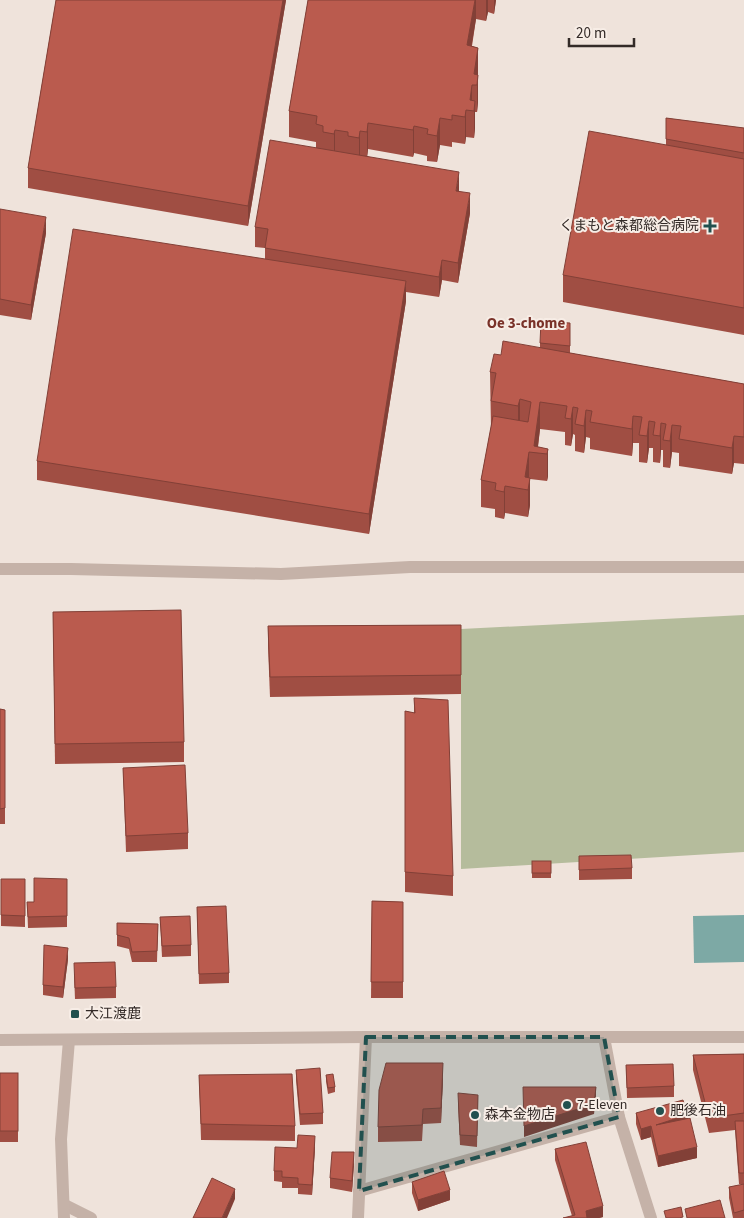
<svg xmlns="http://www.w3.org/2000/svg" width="744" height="1218" viewBox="0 0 744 1218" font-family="'Source Sans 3','Noto Sans JP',sans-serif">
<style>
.green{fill:#b5bc9c}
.water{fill:#7da9a5}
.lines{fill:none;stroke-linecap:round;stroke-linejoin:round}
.minor{stroke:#c5b2a8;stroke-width:12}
.tertiary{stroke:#c5b2a8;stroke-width:12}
.wall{fill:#a04e43}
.shaded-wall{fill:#824037}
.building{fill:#ba5b4e;stroke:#824037}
.marked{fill:#21504e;fill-opacity:0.2;stroke:#21504e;stroke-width:4;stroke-dasharray:10 6;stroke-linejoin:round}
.poi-dot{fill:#21504e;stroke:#f7ede6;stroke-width:2}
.labels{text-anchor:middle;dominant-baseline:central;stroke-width:4;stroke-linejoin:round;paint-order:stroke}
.poi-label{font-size:14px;fill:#332a27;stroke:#f7ede6;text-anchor:start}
.neighbourhood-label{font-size:15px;font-weight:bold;fill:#7a3229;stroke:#f7ede6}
</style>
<rect width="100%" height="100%" fill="#efe3db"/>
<polygon class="green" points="744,615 744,852 461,869 461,629"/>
<polygon class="water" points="744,915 744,962 694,963 693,916"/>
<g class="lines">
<g class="minor">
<polyline points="604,1037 619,1117 651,1218"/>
<polyline points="359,1191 619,1117"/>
<polyline points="65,1205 91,1218"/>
<polyline points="64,1218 61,1139 69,1040"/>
<polyline points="358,1218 366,1037"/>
</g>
<g class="tertiary">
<polyline points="0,569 71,569 281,574 410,567 744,567"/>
<polyline points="0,1040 366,1037 744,1037"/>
</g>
</g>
<g class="wall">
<polygon points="56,0 286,0 248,226 28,188 28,168"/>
<polygon points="308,0 496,0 494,14 488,12 486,21 476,19 472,46 478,48 478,102 477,112 475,112 475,128 474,138 466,137 465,144 452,142 452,147 440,145 437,162 427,161 427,156 414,153 413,157 368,149 367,156 459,191 470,213 458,283 442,280 439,297 406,292 406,301 369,534 37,480 37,461 265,259 265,248 255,247 255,227 316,148 316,142 289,137 289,111"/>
<polygon points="666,118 744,128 744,335 563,302 563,275 666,145"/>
<polygon points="0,209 46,233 31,320 0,315"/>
<polygon points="570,323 570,353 744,384 744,464 734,463 732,474 679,466 679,453 672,452 670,468 663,467 663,450 661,450 660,463 653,462 653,448 649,448 647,463 639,462 639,443 633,443 632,456 590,449 590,438 586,437 584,453 575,451 575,435 573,434 571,446 565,445 565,432 540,429 538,447 548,449 548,476 547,481 530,479 530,505 528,517 505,513 504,519 495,517 495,509 481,507 481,480 491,427 490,372 501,355 540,348 540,343"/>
<polygon points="53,612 184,742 184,762 55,764"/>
<polygon points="461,625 461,694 270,697 268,646 268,626"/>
<polygon points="414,698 453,876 453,896 405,892 405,711 414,713"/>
<polygon points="0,709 5,710 5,824 0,824"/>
<polygon points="123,768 188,833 188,849 126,852"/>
<polygon points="579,856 632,868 632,879 579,880"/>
<rect x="532" y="861" width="19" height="17"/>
<polygon points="1,879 25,879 25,927 1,926"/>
<polygon points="67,879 67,927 28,928 27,902 34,902"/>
<polygon points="372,901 403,902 403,998 371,998"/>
<polygon points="197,907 229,973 229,983 199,984"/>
<polygon points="160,917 191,945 191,956 162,957"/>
<polygon points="117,923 158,924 157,962 132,962 129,949 117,946"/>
<polygon points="68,959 63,998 43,995 43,985"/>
<polygon points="74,974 116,987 116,998 75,999"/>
<polygon points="744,1054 744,1184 739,1184 735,1130 709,1133 693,1070 693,1055"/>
<polygon points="626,1065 674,1086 674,1097 627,1098"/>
<polygon points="296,1070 323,1113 323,1124 300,1125 296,1080"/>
<rect x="0" y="1073" width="18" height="69"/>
<polygon points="199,1075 295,1126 295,1141 201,1140"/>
<polygon points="326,1075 335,1087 335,1092 328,1094 326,1081"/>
<polygon points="443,1078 441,1123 423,1124 422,1141 378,1142 378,1127"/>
<polygon points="478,1095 477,1147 460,1145 458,1104"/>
<polygon points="636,1113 687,1119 697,1158 658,1167 651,1137 641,1140 636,1124"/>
<polygon points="315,1147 312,1195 298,1194 298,1188 282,1188 282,1182 274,1181 274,1171 297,1148"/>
<polygon points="555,1149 603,1217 599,1218 563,1218 572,1216 555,1160"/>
<polygon points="354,1163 352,1192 330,1188 330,1178"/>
<polygon points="412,1182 450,1200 418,1211 412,1193"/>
<polygon points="744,1184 744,1218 733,1218 729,1198 729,1187"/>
</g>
<g class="shaded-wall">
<polygon points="283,0 286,0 248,226 248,206"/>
<polygon points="475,0 476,0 476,19 467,72 467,45"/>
<polygon points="486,0 488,0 488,12 486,21"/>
<polygon points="494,0 496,0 494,14"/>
<polygon points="478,48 478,74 477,85 474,74"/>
<polygon points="478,75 478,102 477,112 477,85"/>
<polygon points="472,85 472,111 470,100"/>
<polygon points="475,101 475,128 474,138 474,111"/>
<polygon points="466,110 466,137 465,144 465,117"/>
<polygon points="440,118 440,145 437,162 437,136"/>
<polygon points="368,123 368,149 367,159 367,132"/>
<polygon points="414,126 414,153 413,157 413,130"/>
<polygon points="335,130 335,157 334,161 334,134"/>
<polygon points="360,131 360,158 359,165 359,138"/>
<polygon points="459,172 459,192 456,191"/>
<polygon points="470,193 470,213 458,283 458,263"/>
<polygon points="46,217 46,233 31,320 31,305"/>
<polygon points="442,260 442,280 439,297 439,277"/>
<polygon points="406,281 406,301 369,534 369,514"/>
<polygon points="520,399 520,426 518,433 518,406"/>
<polygon points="540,402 540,429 537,453 534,446"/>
<polygon points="573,407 573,434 571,446 571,419"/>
<polygon points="586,410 586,437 584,453 584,426"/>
<polygon points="633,416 633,443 632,456 632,429"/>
<polygon points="649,421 649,448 647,463 647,436"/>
<polygon points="661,423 661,450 660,463 660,436"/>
<polygon points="672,425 672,452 670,468 670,441"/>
<polygon points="734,436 734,463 732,474 732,448"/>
<polygon points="548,449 548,476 547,481 547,454"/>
<polygon points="529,452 529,479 525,477"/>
<polygon points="530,478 530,505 528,517 528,490"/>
<polygon points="505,486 505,513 504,519 504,492"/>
<polygon points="68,948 68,959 63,998 63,987"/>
<polygon points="443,1063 443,1078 441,1123 441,1108"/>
<polygon points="596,1087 596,1098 594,1114 524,1137 524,1126"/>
<polygon points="687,1115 687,1126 656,1125"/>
<polygon points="651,1126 651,1137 641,1140 641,1129"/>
<polygon points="315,1136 315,1147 312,1195 312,1185"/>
<polygon points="697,1147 697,1158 658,1167 658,1156"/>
<polygon points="354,1152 354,1163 352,1192 352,1181"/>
<polygon points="235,1189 235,1199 227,1218 222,1218"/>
<polygon points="450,1190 450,1200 418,1211 418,1200"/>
<polygon points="603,1206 603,1217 599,1218 586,1218 586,1211"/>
</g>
<g class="building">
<polygon points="56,0 283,0 248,206 28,168"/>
<polygon points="308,0 475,0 467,45 478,48 474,74 478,75 477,85 472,85 470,100 475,101 474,111 466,110 465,117 452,115 452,120 440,118 437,136 427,134 428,129 414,126 413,130 368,123 367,132 360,131 359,138 348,136 348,132 335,130 334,134 323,132 323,126 316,124 317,116 289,111"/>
<polygon points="666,118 744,128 744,153 666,139"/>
<polygon points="589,131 744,159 744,308 563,275"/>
<polygon points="270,140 459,172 456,191 470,193 458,263 442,260 439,277 265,248 268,229 255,227"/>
<polygon points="0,209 46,217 31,305 0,299"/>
<polygon points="73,229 406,281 369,514 37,461"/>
<polygon points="541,321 570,323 570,346 540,343"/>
<polygon points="503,341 744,384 744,437 734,436 732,448 679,439 681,426 672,425 670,441 663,440 666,424 661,423 660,436 653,435 655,422 649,421 647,436 639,435 642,417 633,416 632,429 590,422 592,411 586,410 584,426 575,424 578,408 573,407 571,419 565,418 567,406 540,402 534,446 548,449 547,454 529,452 525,477 530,478 528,490 505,486 504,492 495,490 496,483 481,480 493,416 528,422 531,402 520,399 518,406 491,401 496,373 490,372 494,354 501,355"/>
<polygon points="181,610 184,742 55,744 53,612"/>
<polygon points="461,625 461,675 270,677 268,626"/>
<polygon points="414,698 448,700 453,876 405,872 405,711 415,713"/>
<polygon points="0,709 5,710 5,808 0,809"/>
<polygon points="185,765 188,833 126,836 123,768"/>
<polygon points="631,855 632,868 579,870 579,856"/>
<rect x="532" y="861" width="19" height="12"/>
<polygon points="34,878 67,879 67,916 28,917 27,902 34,902"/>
<polygon points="1,879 25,879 25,916 1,915"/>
<polygon points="372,901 403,902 403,982 371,982"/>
<polygon points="226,906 229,973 199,974 197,907"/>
<polygon points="190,916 191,945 162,946 160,917"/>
<polygon points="117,923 158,924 157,951 132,952 129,938 117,935"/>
<polygon points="44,945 68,948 63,987 43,985"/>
<polygon points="115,962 116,987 75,988 74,963"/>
<polygon points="744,1054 744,1113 709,1118 693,1055"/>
<polygon points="386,1063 443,1063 441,1108 423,1109 422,1125 378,1127 379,1090"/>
<polygon points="673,1064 674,1086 627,1088 626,1065"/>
<polygon points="320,1068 323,1113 300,1114 296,1070"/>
<rect x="0" y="1073" width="18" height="58"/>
<polygon points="292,1074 295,1126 201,1124 199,1075"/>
<polygon points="333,1074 335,1087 328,1088 326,1075"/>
<polygon points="523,1087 596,1087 594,1104 524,1126"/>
<polygon points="458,1093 478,1095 477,1136 460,1135"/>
<polygon points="683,1100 687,1115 656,1125 690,1118 697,1147 658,1156 651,1126 641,1129 636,1113"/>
<polygon points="735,1121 744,1121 744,1173 739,1173"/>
<polygon points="298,1135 315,1136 312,1185 298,1184 298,1178 282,1177 282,1171 274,1171 275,1147 297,1148"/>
<polygon points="586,1142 603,1206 586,1211 587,1218 563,1218 575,1215 555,1149"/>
<polygon points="332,1152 354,1152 352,1181 330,1178"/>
<polygon points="444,1171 450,1190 418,1200 412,1182"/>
<polygon points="212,1178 235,1189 222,1218 193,1218"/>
<polygon points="744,1184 744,1210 734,1213 729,1187"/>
<polygon points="720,1200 725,1218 687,1218 685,1209"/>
<polygon points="681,1207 683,1217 679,1218 666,1218 664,1211"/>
</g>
<path class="marked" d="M366,1037H604L619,1117L359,1191Z"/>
<g class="poi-dot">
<path d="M707.5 218.5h5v5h5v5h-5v5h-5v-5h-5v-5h5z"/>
<rect x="70" y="1009" width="10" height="10" rx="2.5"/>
<circle cx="567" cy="1105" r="5"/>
<circle cx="660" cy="1111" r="5"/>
<circle cx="475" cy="1115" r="5"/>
</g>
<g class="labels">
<g class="poi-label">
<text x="699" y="226" text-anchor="end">くまもと森都総合病院</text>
<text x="85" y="1014">大江渡鹿</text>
<text x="577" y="1105">7-Eleven</text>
<text x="670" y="1111">肥後石油</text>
<text x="485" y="1115">森本金物店</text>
</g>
<g class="neighbourhood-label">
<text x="526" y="323">Oe 3-chome</text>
</g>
</g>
<path d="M569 38v8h65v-8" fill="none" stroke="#332a27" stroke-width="2.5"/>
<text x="576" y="38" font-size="15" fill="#332a27" stroke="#f7ede6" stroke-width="4" paint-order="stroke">20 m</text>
</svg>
